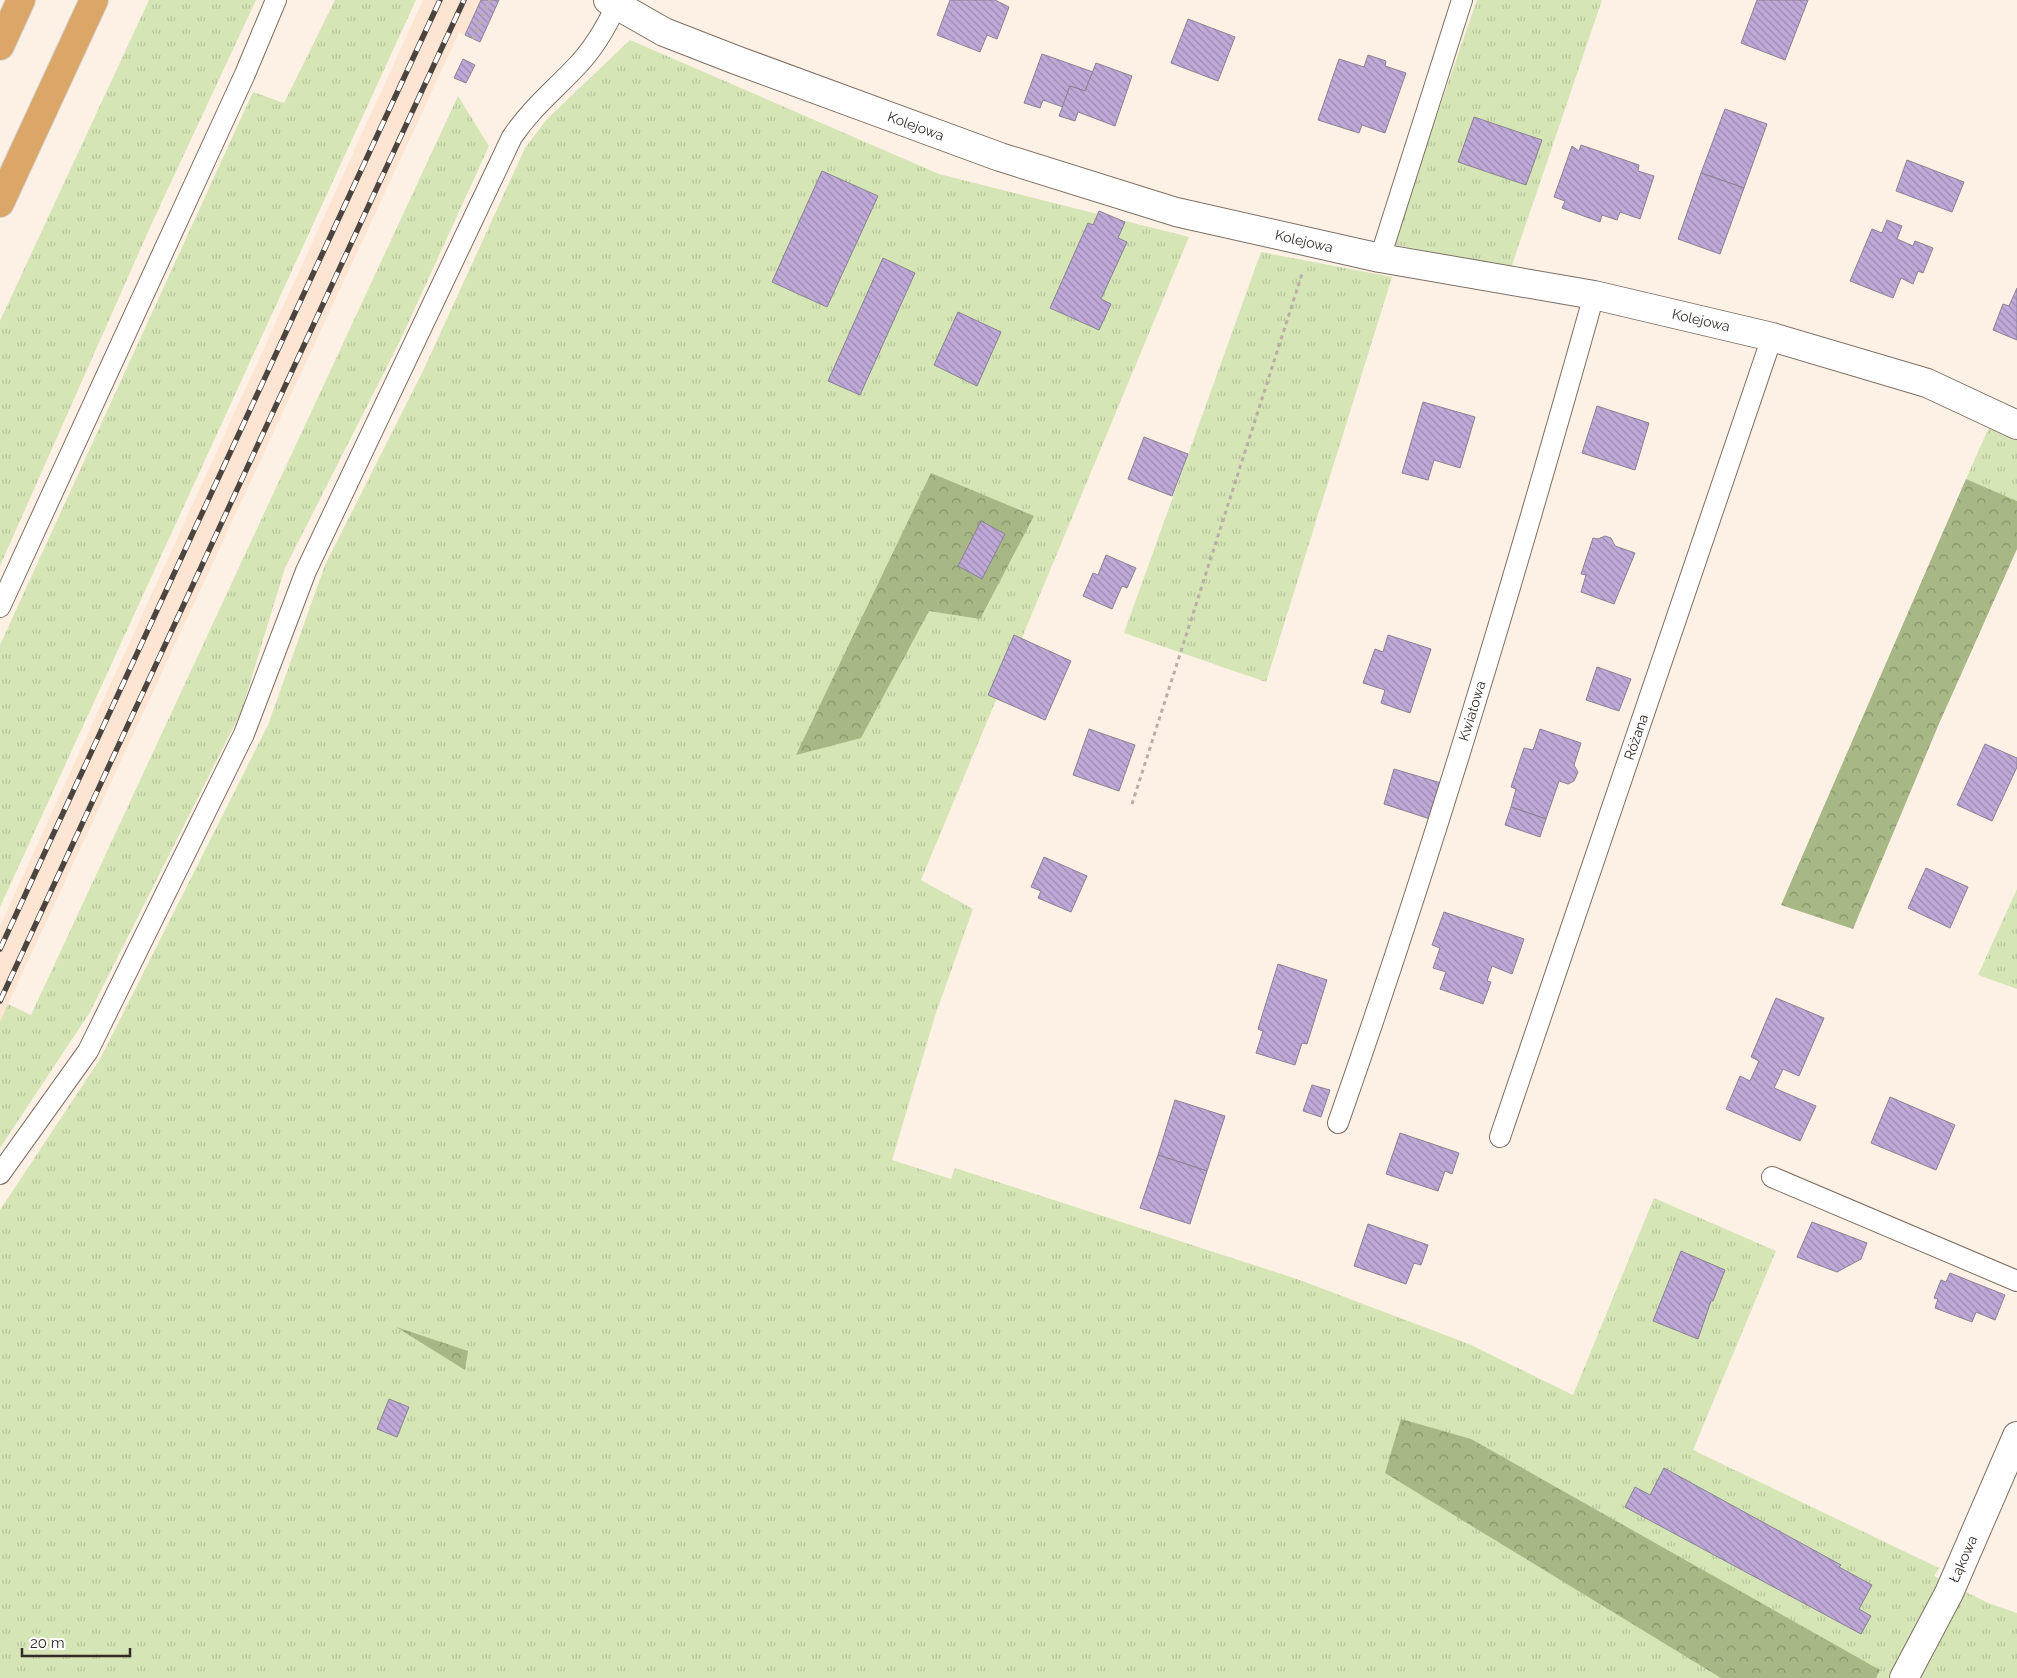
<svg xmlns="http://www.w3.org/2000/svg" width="2017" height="1678" viewBox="0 0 2017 1678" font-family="Raleway,sans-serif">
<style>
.built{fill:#fce5d2}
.grass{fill:url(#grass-tufts)}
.forest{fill:url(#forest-crowns)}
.building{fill:url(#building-back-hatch);stroke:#898292}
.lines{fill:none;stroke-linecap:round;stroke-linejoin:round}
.service-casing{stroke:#7d6f63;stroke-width:22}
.minor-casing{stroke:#7d6f63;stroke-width:30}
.motorway-casing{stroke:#d6d5d4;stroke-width:30}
.path{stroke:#baafa6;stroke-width:3;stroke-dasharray:4 4;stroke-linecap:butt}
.service{stroke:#fff;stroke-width:20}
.minor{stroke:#fff;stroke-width:28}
.motorway{stroke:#daa769;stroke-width:28}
.rail-casing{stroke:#4c443f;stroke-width:5.5}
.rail{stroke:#fff;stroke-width:4;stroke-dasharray:11;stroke-linecap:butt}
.labels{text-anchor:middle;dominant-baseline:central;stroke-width:4;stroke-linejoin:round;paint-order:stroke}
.street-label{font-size:14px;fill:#322b26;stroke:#fff}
</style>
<defs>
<pattern id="grass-tufts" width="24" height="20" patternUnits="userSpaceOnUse" patternTransform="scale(1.25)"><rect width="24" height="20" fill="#d5e5b6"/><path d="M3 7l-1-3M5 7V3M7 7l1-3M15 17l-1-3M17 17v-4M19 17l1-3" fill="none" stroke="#b7c59c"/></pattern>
<pattern id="forest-crowns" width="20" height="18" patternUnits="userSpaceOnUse" patternTransform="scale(1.25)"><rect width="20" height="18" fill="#a7b786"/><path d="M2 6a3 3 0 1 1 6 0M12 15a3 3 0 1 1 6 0" fill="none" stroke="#89956d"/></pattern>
<pattern id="building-back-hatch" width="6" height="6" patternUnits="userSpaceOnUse" patternTransform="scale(1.25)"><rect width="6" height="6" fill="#bfa9d8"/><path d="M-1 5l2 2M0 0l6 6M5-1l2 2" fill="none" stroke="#9c8aaf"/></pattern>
</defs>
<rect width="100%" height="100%" fill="#fdf0e5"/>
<polygon class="built" points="423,0 481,0 465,35 459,33 8,1004 0,1037 0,926"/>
<g class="grass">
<polygon points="149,0 256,0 152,223 0,566 0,321"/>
<polygon points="335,0 416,0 0,907 0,645 253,92 284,103"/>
<polygon points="1477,0 1602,0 1511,268 1392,244"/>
<polygon points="630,40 939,174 1189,237 921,880 973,909 935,1016 892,1160 951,1179 955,1168 1297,1279 1469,1344 1573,1395 1654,1198 1776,1251 1693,1450 1939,1568 1934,1576 1988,1603 2017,1613 2017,1678 0,1678 0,1210 100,1059 268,725 325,565 423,371 525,148 547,119"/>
<polygon points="458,96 489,146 399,343 285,568 241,712 90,1012 0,1148 0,1022 8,1004 31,1015"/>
<polygon points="1261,252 1392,277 1266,682 1124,633"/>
<polygon points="1990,425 2017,438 2017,501 1966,479"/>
<polygon points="2017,889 2017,989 1978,975"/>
</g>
<g class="forest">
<polygon points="931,473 1034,516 980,619 929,611 861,738 796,755"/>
<polygon points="1966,479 2017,501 2017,549 1938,726 1853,929 1781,905"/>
<polygon points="396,1327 468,1351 465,1370"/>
<polygon points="1401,1419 1471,1439 1880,1670 1876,1678 1721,1678 1385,1473"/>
</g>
<g class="building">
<polygon points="481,0 499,0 480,42 465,35"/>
<polygon points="950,0 995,0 1009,7 997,39 987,35 980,52 937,35"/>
<polygon points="1757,0 1808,0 1785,60 1741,43"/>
<polygon points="1188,19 1235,37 1218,81 1171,63"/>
<polygon points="1042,54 1093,72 1085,91 1070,86 1063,107 1043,100 1040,108 1024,103"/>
<polygon points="1368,55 1386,61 1385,66 1406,73 1385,133 1362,125 1359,133 1318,120 1339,59 1364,67"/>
<polygon points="463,59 475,65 466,83 454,78"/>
<polygon points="1096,63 1132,76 1115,126 1078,112 1075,121 1059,116 1070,86 1085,91"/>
<polygon points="1725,109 1767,124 1744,188 1701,173"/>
<polygon points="1474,117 1542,140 1526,185 1458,162"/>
<polygon points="1581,145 1639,165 1638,171 1654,176 1640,219 1620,212 1617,220 1602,215 1600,222 1562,208 1565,201 1554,197 1572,146 1579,151"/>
<polygon points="1907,160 1964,182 1952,212 1896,191"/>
<polygon points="822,171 878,196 827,307 772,282"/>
<polygon points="1701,173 1744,188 1720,254 1678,239"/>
<polygon points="1099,211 1125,222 1118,238 1127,242 1101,299 1111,304 1099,330 1050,308 1088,223 1093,225"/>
<polygon points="1887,220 1902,226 1897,239 1913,246 1915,241 1933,248 1923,273 1918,271 1913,284 1901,278 1893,298 1850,281 1872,229 1882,233"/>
<polygon points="883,258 915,273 860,395 828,381"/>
<polygon points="2017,288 2017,340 1993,330 2003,304 2009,306"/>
<polygon points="958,312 1001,332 977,386 934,365"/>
<polygon points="1423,402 1475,417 1460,468 1434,460 1428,480 1402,473"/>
<polygon points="1597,406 1649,423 1635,470 1582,453"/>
<polygon points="1144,437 1188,454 1172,496 1128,479"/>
<polygon points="981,521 1005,534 982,579 958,566"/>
<polygon points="1605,536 1611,538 1615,546 1635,553 1614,604 1581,592 1586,575 1581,574 1593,538 1598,539"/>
<polygon points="1106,555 1136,568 1127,588 1122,586 1112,609 1083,596 1093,573 1098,575"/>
<polygon points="1014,635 1071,661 1045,720 988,695"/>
<polygon points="1388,635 1431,649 1410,713 1381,703 1385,690 1363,683 1375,649 1383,652"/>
<polygon points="1597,667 1631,679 1619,711 1586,700"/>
<polygon points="1089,729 1135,745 1119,791 1073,775"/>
<polygon points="1540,729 1581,743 1574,765 1578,772 1574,781 1568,784 1559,781 1546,819 1511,807 1516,789 1511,787 1524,748 1533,750"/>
<polygon points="1985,744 2017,758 2017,767 1992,821 1957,805"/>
<polygon points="1394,769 1441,783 1430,819 1384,804"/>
<polygon points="1511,807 1546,819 1540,837 1505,825"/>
<polygon points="1044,857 1087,876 1071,912 1038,898 1041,891 1031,887"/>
<polygon points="1926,868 1968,887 1950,928 1908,908"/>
<polygon points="1444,912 1524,939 1512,974 1492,966 1487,981 1491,982 1483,1004 1440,989 1446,972 1433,968 1440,948 1432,945"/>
<polygon points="1278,964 1327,980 1307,1044 1302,1043 1295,1065 1256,1053 1263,1031 1258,1029"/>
<polygon points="1776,998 1824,1018 1799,1076 1783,1069 1774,1088 1816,1106 1800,1141 1726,1109 1740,1076 1750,1081 1759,1061 1751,1057"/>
<polygon points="1312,1085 1330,1090 1321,1117 1303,1111"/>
<polygon points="1890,1097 1955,1125 1936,1170 1871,1143"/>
<polygon points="1175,1100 1225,1116 1207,1171 1158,1155"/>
<polygon points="1400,1133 1459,1153 1452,1174 1445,1171 1438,1191 1386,1174"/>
<polygon points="1158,1155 1207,1171 1190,1224 1140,1208"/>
<polygon points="1812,1222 1867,1243 1861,1259 1837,1272 1797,1257"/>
<polygon points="1368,1224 1428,1245 1421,1265 1414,1263 1406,1284 1354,1266"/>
<polygon points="1681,1251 1725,1270 1713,1301 1711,1301 1698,1339 1653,1321"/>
<polygon points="1950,1273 2005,1295 1995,1320 1976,1312 1972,1322 1935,1308 1938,1299 1934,1298 1941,1280 1946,1282"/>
<polygon points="389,1399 409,1407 397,1437 377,1429"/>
<polygon points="1664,1468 1841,1565 1839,1567 1872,1585 1859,1609 1871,1616 1861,1634 1625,1507 1635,1487 1650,1495"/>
</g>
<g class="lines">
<g class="service-casing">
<g id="service">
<polyline points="1380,258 1462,0"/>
<polyline points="0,607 245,74 276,0"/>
<path d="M1338,1123C1434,850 1516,573 1594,295"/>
<polyline points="1500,1137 1772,337"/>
<path d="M0,1174L88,1051L244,734L306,571L512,137C531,109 552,92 575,68C593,50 608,24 619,0"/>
<polyline points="1772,1177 2017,1281"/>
</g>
</g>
<g class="minor-casing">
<g id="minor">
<polyline points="608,0 664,32 736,60 1000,157 1176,212 1380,258 1594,295 1772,337 1927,383 2017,425"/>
<polyline points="1904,1678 1949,1593 2017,1436"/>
</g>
</g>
<g class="motorway-casing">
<g id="motorway">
<polyline points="0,46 21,0"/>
<polyline points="0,203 94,0"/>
</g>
</g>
<g class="path">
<polyline points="473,39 490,0"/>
<polyline points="1132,804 1302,274"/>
</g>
<use href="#service" class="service"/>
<use href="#minor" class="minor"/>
<use href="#motorway" class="motorway"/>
<g class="rail-casing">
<g id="rail">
<polyline points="0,949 440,0"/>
<polyline points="0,1001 464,0"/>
</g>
</g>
<use href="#rail" class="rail"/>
</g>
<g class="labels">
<g class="street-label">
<text transform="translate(916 126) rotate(20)">Kolejowa</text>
<text transform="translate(1304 241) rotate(13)">Kolejowa</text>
<text transform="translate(1701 320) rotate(13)">Kolejowa</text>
<text transform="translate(1472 711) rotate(-73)">Kwiatowa</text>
<text transform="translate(1636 737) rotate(-71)">Różana</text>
<text transform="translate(1963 1559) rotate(-66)">Łąkowa</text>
</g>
</g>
<path d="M22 1648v8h108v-8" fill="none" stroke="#322b26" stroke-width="2.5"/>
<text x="30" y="1648" font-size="15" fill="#322b26" stroke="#ffffff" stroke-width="4" paint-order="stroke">20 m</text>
</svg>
